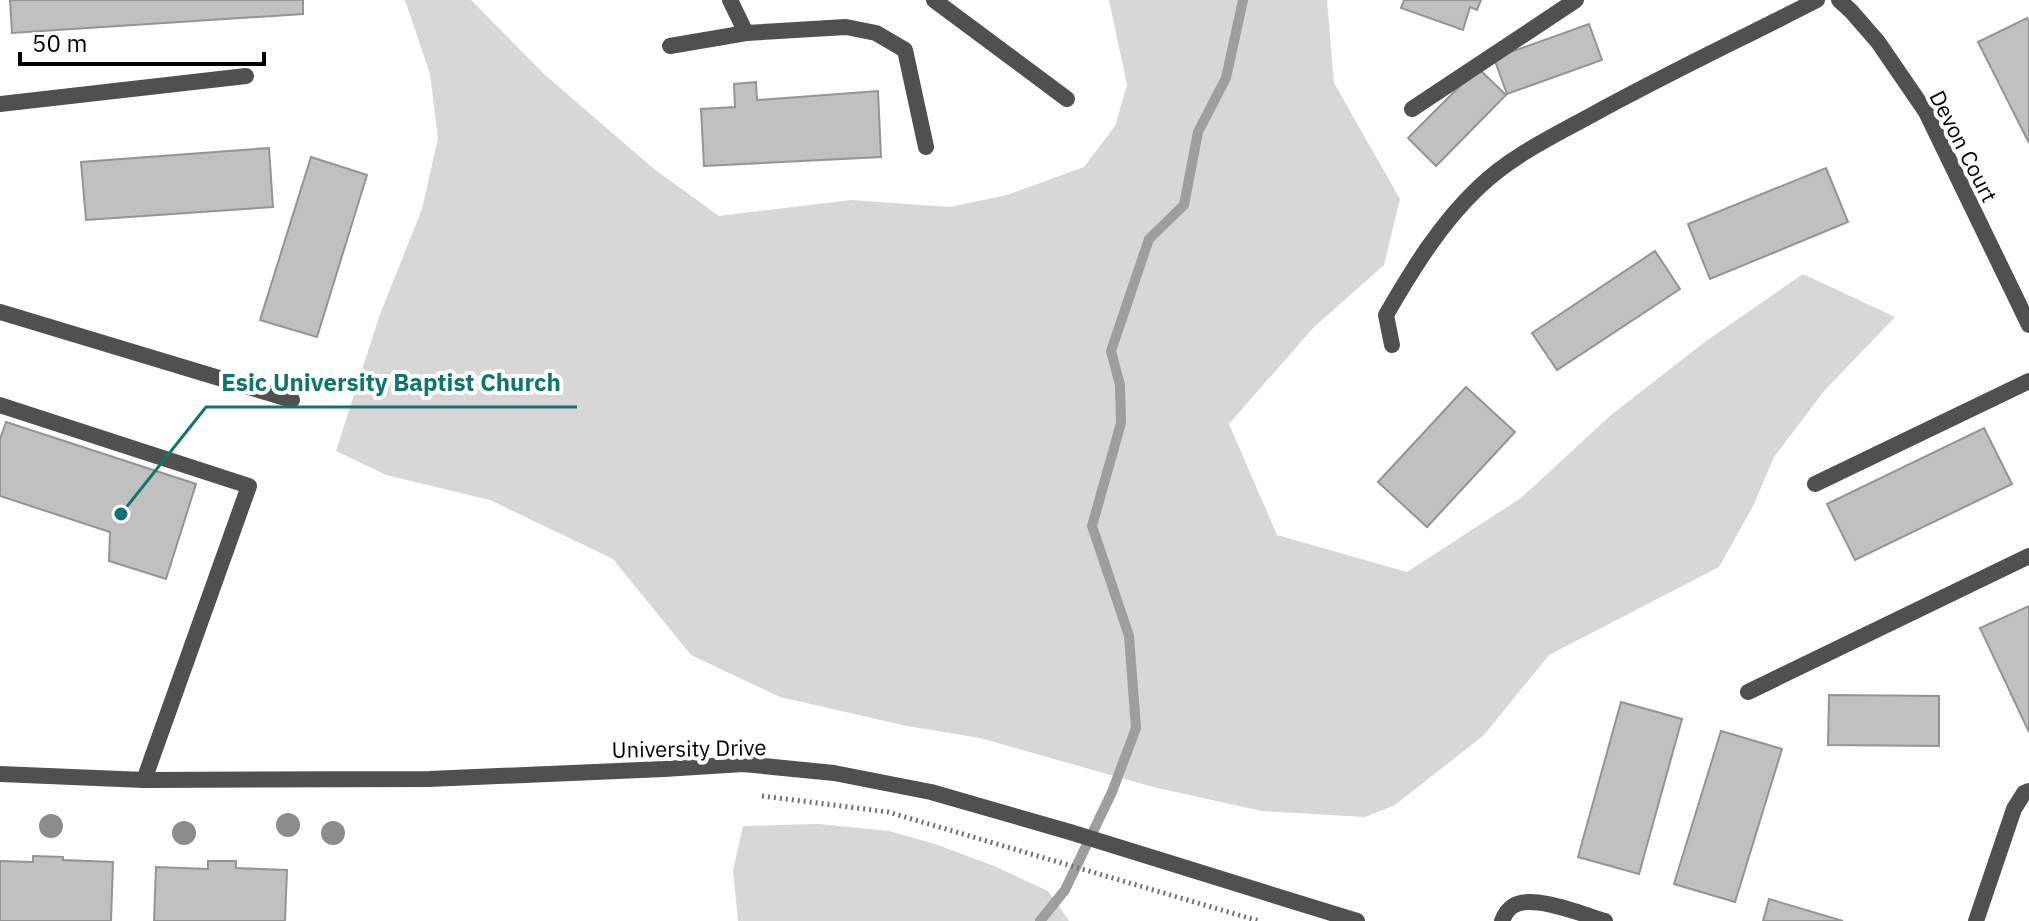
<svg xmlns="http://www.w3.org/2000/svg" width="2029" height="921" viewBox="0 0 2029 921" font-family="'IBM Plex Sans',sans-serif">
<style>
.green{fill:#d7d7d7}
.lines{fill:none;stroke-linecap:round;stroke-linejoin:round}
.stream{stroke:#9e9e9e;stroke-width:10}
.building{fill:#c0c0c0;stroke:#949494;stroke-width:2}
.path{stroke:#727272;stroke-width:5;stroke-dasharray:2 4;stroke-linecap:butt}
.service{stroke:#505050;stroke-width:16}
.minor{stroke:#505050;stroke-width:16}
.tree{fill:#8c8c8c}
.labels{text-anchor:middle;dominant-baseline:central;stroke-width:8;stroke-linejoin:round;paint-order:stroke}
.street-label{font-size:22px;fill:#000;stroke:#fff}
.leader{fill:none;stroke:#0f766e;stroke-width:3}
.callout-dot{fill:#0f766e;stroke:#fff;stroke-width:3}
.callout-label{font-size:24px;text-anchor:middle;font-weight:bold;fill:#0f766e;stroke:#fff;stroke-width:8;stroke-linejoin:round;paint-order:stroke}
</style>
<rect width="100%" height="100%" fill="#fff"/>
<g class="green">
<polygon points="405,0 471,0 544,74 654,169 719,216 852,200 949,207 1007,195 1084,167 1115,126 1127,85 1109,0 1327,0 1334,83 1400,199 1384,265 1313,328 1229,424 1277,535 1407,572 1521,498 1611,415 1706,341 1803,274 1895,317 1824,391 1774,457 1753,506 1719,567 1549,655 1484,735 1395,805 1365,817 1262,811 1153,787 980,738 907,726 780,697 691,655 613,559 490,500 386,475 336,451 379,317 422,209 438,138 430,74"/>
<polygon points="819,824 889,831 935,844 994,866 1048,891 1069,921 738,921 733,870 743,826"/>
</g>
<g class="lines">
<polyline class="stream" points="1040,921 1065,890 1112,792 1136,728 1129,636 1092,526 1121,423 1120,385 1111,351 1149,239 1184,205 1198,132 1226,78 1243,0"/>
</g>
<g class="building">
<polygon points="10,0 303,0 303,14 12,33"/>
<polygon points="1404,0 1481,0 1477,10 1470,7 1463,30 1401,8"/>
<polygon points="2027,18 2029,22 2029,143 1978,42"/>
<polygon points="1589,24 1602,60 1507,94 1494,58"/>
<polygon points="1478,68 1506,95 1436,166 1408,138"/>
<polygon points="756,82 757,100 878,91 881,157 704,166 701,109 735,107 734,84"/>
<polygon points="269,148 273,207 86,220 81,162"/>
<polygon points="311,157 367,175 317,337 260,320"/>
<polygon points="1826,168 1848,222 1710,279 1688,224"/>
<polygon points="1655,251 1680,289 1557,370 1532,333"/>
<polygon points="1466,387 1515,432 1427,527 1378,482"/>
<polygon points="6,422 196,484 166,579 109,561 110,532 0,496 0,439"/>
<polygon points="1984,428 2012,484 1855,560 1827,504"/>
<polygon points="2029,606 2029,732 1980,628"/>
<polygon points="1829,695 1939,696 1939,746 1828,745"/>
<polygon points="1621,702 1682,719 1639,874 1578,857"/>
<polygon points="1721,731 1782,749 1735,902 1674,884"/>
<polygon points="33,856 63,857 63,860 113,862 111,921 0,921 0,861 33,862"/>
<polygon points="208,861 236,861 236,868 287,870 285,921 154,921 156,867 208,869"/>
<polygon points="1769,899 1843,921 1763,921"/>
</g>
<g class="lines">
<polyline class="path" points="762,796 888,812 1259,921"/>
<g class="service">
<polyline points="730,0 746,33"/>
<polyline points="934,0 1067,99"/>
<polyline points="670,46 746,33 846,27 876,33 905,50 926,147"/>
<polyline points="0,104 246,76"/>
<polyline points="1412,109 1576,0"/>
<polyline points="0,312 292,400"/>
<path d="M1392,345L1386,315C1412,270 1440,224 1478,188C1510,157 1551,137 1590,116C1664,75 1741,39 1817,0"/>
<polyline points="0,405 249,486 144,780"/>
<polyline points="1815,484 2029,381"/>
<polyline points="1748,692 2029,556"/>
<path d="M1502,921C1504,916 1508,909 1513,906C1532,893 1584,915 1605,921"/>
<polyline points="1976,921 2014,809 2024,793 2029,791"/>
</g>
<g class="minor">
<polyline points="1839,0 1851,11 1878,42 1926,112 2029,325"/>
<polyline points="0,774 144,780 429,779 664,769 743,764 834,773 931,792 1070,832 1357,921"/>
</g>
</g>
<g class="tree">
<circle cx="288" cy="825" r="12"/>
<circle cx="51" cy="826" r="12"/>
<circle cx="184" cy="833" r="12"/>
<circle cx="333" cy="833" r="12"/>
</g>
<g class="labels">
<g class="street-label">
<text transform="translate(1964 146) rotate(63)">Devon Court</text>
<text transform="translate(689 748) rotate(-1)">University Drive</text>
</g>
</g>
<path class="leader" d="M121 514L206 407H577"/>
<circle class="callout-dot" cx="121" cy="514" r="8"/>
<g class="callout-label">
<text x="391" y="391">Esic University Baptist Church</text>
</g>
<path d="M20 52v12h244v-12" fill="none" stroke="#000000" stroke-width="4"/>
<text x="32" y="52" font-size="24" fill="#000000" stroke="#ffffff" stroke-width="6" paint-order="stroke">50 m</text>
</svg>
